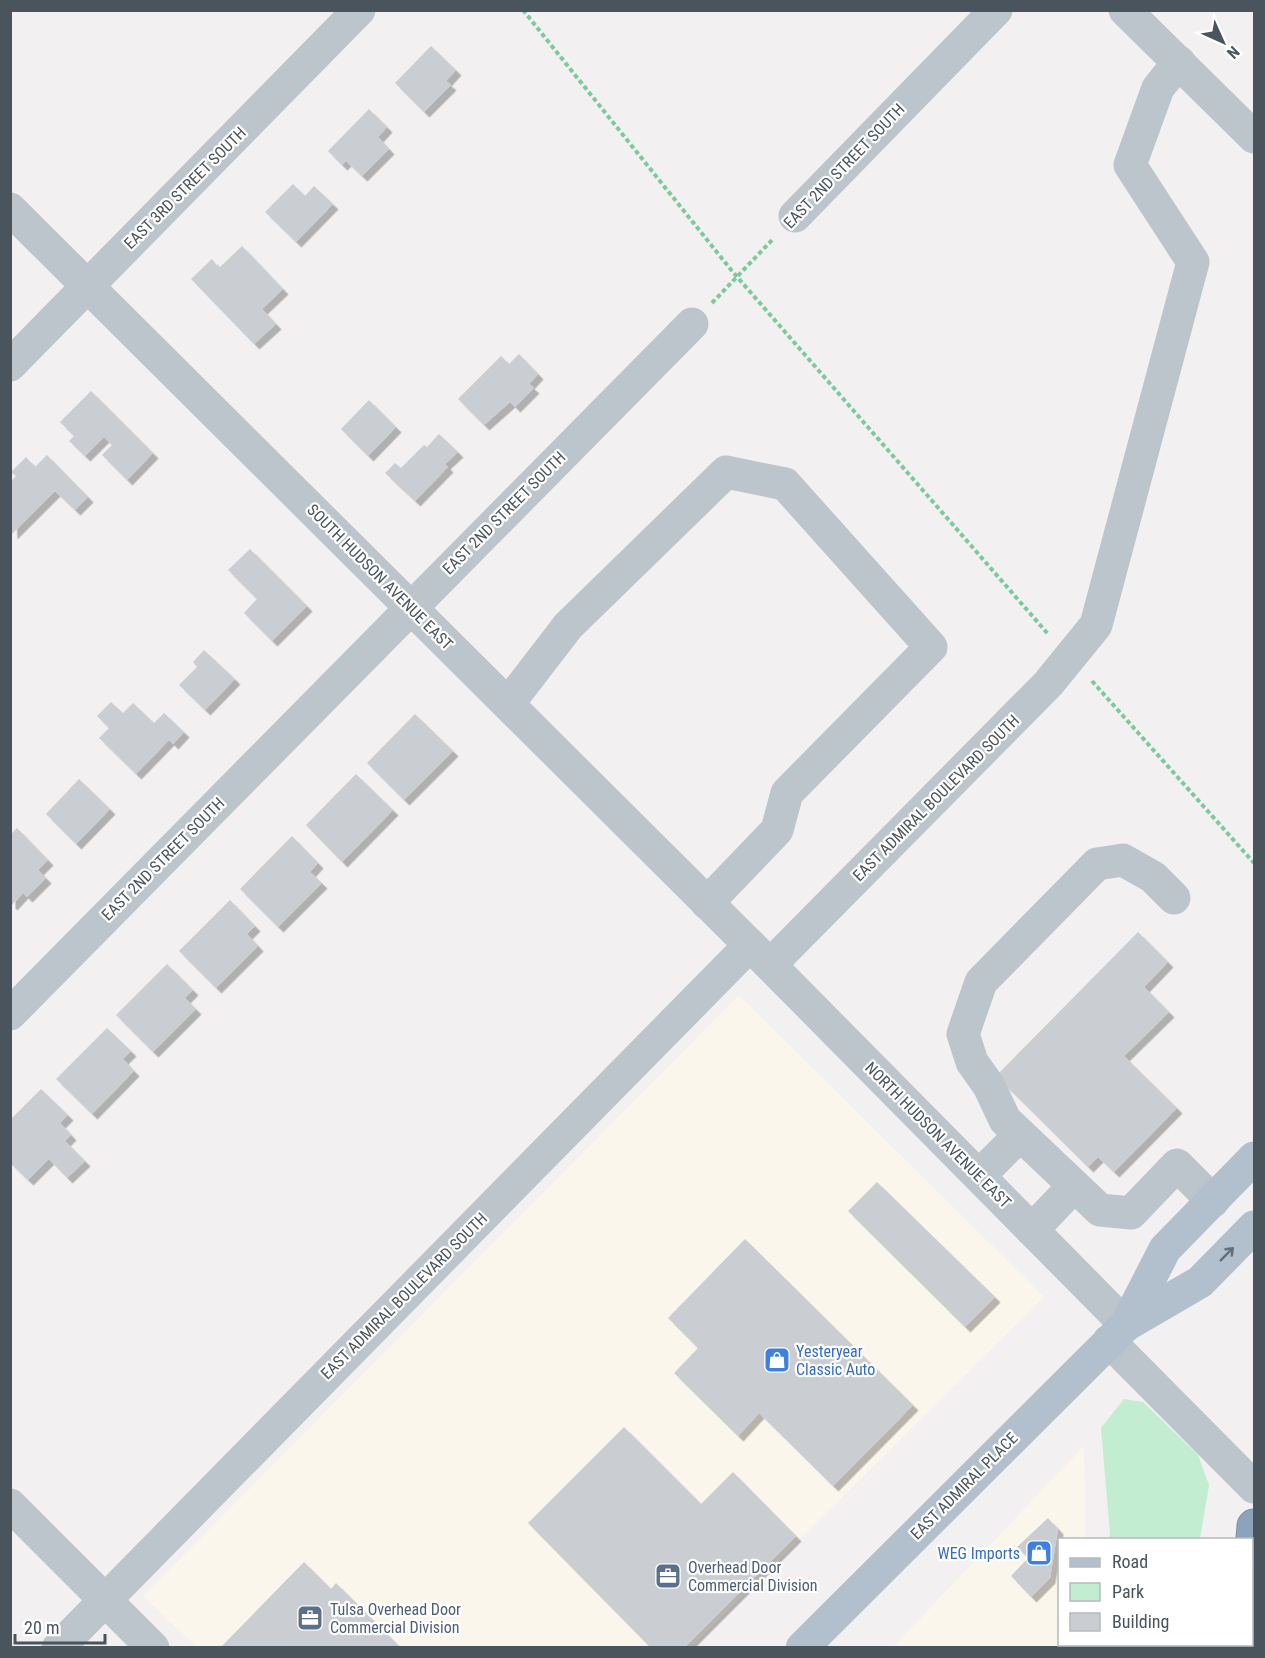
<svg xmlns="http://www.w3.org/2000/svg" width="1265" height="1658" viewBox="0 0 1265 1658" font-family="'Roboto Condensed',sans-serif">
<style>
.commercial{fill:#fbf6eb}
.green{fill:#c2edd1}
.building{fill:#cacdd2;filter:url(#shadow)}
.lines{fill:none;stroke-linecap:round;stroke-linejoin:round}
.highway-casing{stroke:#768fa7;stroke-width:35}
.path{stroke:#7cc9a0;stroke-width:4;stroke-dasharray:4.5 3;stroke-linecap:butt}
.minor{stroke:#bdc5cc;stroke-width:33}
.major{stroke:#b2c0cd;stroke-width:33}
.highway{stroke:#8ba4bb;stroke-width:33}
.oneway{stroke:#636f78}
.labels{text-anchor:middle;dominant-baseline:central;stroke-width:4.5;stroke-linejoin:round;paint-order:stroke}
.street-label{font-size:16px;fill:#49545c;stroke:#fff}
.shop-label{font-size:16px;fill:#366cbe;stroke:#fff;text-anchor:start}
.service-label{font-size:16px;fill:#4e5e75;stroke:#fff;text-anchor:start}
</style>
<defs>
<filter id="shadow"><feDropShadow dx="5.5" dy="5.5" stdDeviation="0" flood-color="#0004"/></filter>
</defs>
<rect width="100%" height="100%" fill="#f2f0f0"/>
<g class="commercial">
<polygon points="739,995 1044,1297 691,1647 197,1647 143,1596"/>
<polygon points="1084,1446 1086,1539 1060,1540 1060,1644 1072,1645 1071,1647 892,1648"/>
</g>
<polygon class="green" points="1124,1399 1143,1402 1198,1455 1209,1485 1200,1539 1109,1539 1110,1534 1101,1428"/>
<g class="building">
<polygon points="431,46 456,70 446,81 451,85 424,112 395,83"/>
<polygon points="369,109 387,127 378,137 389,149 362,176 346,161 342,165 328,151"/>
<polygon points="293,184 305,196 314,186 333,204 296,242 265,212"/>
<polygon points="242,246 283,289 262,309 276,324 254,344 191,279 212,259 219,268"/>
<polygon points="519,354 538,374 529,384 534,388 515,407 510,402 484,425 458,399 501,356 509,364"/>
<polygon points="91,391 153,453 127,480 102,455 112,445 104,437 85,456 69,441 74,436 60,422"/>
<polygon points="369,400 396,427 368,456 341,429"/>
<polygon points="439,434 458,452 445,464 448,467 415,501 385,473 395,463 401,468 424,445 427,447"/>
<polygon points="47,455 88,497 75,510 55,491 12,534 10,482 16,476 11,472 26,457 35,467"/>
<polygon points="250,549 307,606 272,641 244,613 257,599 228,570"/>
<polygon points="204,650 235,679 205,710 179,685 197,667 193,662"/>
<polygon points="111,702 123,713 133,703 154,723 164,713 184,732 173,744 169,740 136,774 99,738 109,728 97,716"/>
<polygon points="415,714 453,751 404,800 367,763"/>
<polygon points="356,774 393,810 342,862 306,825"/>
<polygon points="79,779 110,809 76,844 46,814"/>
<polygon points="17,828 48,860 38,870 46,878 27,897 23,893 12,905 10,903 10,835"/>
<polygon points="292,836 318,863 310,872 322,883 278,927 240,889"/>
<polygon points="230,900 255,926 247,934 258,946 216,988 179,951"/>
<polygon points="1138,932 1168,962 1144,987 1169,1012 1124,1056 1177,1108 1114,1172 1098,1157 1088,1167 996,1076"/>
<polygon points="167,964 193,990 185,998 196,1009 153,1052 116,1015"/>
<polygon points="107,1028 131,1051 123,1059 134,1071 92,1114 56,1079"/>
<polygon points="41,1089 68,1115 60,1123 71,1135 65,1141 85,1161 67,1178 49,1159 28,1180 10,1163 10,1120"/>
<polygon points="877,1182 995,1297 965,1327 848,1211"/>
<polygon points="745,1239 913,1405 833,1486 759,1413 738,1436 674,1373 698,1348 668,1318"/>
<polygon points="624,1427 701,1504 733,1472 796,1536 684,1648 651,1648 528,1523"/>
<polygon points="1048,1518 1058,1529 1050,1578 1031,1597 1011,1576 1028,1558 1017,1547"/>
<polygon points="304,1562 331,1589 336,1583 401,1648 220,1648"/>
</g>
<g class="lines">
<g class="highway-casing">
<g id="highway">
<polyline points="1252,1551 1254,1526"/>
<polyline points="1239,1648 1240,1644"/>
</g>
</g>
<g class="path">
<polyline points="523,10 732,271 1048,634"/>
<polyline points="712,303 773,239"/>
<polyline points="1092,681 1254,863"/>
</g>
<g class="minor">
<polyline points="1125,10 1254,137"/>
<polyline points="10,209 770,965 1126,1325"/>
<polyline points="795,216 996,10"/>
<polyline points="10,365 359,10"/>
<polyline points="508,704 568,626 726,472 785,484 931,647 787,793 777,830 707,903"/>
<polyline points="1174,898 1153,877 1123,860 1097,864 981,982 963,1034 972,1062 989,1086 1005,1120 1100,1210 1131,1213 1177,1165 1213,1201"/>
<polyline points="770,965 1048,684 1096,625 1193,262 1130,165 1158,88 1179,62"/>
<polyline points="10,1014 692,324"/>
<polyline points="979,1176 1020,1135"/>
<polyline points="1032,1230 1074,1186"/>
<polyline points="1109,1341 1254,1487"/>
<polyline points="10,1505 153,1648"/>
<polyline points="58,1648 750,945"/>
</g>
<g class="major">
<polyline points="1126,1325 1165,1249 1254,1158"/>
<polyline points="802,1648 1126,1325 1200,1282 1254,1227"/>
</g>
<use href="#highway" class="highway"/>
</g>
<defs><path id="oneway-shaft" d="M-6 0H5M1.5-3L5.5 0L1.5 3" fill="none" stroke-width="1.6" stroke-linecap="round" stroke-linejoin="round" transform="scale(1.5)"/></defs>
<use class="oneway" href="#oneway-shaft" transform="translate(1227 1254) rotate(-45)"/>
<defs>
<g id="shop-square" transform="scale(1.35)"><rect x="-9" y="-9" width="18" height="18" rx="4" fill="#3f7fe0" stroke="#fff"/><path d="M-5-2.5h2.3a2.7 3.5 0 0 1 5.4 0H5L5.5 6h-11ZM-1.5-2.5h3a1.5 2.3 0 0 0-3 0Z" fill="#fff"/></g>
<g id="office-square" transform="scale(1.35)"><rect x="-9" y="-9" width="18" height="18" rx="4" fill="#5c6f8a" stroke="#fff"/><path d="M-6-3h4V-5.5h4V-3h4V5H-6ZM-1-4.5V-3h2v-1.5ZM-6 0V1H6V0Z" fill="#fff"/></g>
</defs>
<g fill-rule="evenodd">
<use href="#shop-square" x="777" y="1360"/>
<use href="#shop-square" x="1039" y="1553"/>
<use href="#office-square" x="668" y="1576"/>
<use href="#office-square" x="310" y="1618"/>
</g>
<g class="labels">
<g class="street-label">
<text transform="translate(844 166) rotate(-46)">EAST 2ND STREET SOUTH</text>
<text transform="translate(185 188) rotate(-45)">EAST 3RD STREET SOUTH</text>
<text transform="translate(504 513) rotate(-45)">EAST 2ND STREET SOUTH</text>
<text transform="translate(380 577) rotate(45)">SOUTH HUDSON AVENUE EAST</text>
<text transform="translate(936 798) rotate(-45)">EAST ADMIRAL BOULEVARD SOUTH</text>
<text transform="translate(163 859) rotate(-45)">EAST 2ND STREET SOUTH</text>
<text transform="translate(938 1135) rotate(45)">NORTH HUDSON AVENUE EAST</text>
<text transform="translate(404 1296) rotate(-45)">EAST ADMIRAL BOULEVARD SOUTH</text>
<text transform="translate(964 1486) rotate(-45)">EAST ADMIRAL PLACE</text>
</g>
<g class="shop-label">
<text x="796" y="1351">Yesteryear<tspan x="796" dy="18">Classic Auto</tspan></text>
<text x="1020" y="1553" text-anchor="end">WEG Imports</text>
</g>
<g class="service-label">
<text x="688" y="1567">Overhead Door<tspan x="688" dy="18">Commercial Division</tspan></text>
<text x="330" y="1609">Tulsa Overhead Door<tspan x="330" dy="18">Commercial Division</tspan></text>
</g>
</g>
<rect width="1265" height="1658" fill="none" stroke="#49545c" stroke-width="24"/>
<rect x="1058" y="1538" width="195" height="108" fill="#ffffff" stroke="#b6bbbe" stroke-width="1.5"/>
<rect x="1070" y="1558" width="30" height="9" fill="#b2c0cd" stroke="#b6bbbe" stroke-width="1.5"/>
<text x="1112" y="1568" font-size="18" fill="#49545c">Road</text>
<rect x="1070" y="1583" width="30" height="18" fill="#c2edd1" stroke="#b6bbbe" stroke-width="1.5"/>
<text x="1112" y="1598" font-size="18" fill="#49545c">Park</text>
<rect x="1070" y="1613" width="30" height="18" fill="#cacdd2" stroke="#b6bbbe" stroke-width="1.5"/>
<text x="1112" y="1628" font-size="18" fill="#49545c">Building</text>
<g transform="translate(1223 42) rotate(135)" stroke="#ffffff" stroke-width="4.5" paint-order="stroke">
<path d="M0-4.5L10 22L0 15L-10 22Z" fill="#49545c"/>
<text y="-9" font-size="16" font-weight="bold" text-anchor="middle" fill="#49545c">N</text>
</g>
<path d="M15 1634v9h90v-9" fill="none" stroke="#49545c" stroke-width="3"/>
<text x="24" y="1634" font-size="18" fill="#49545c" stroke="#ffffff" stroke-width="4.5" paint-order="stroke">20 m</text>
</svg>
